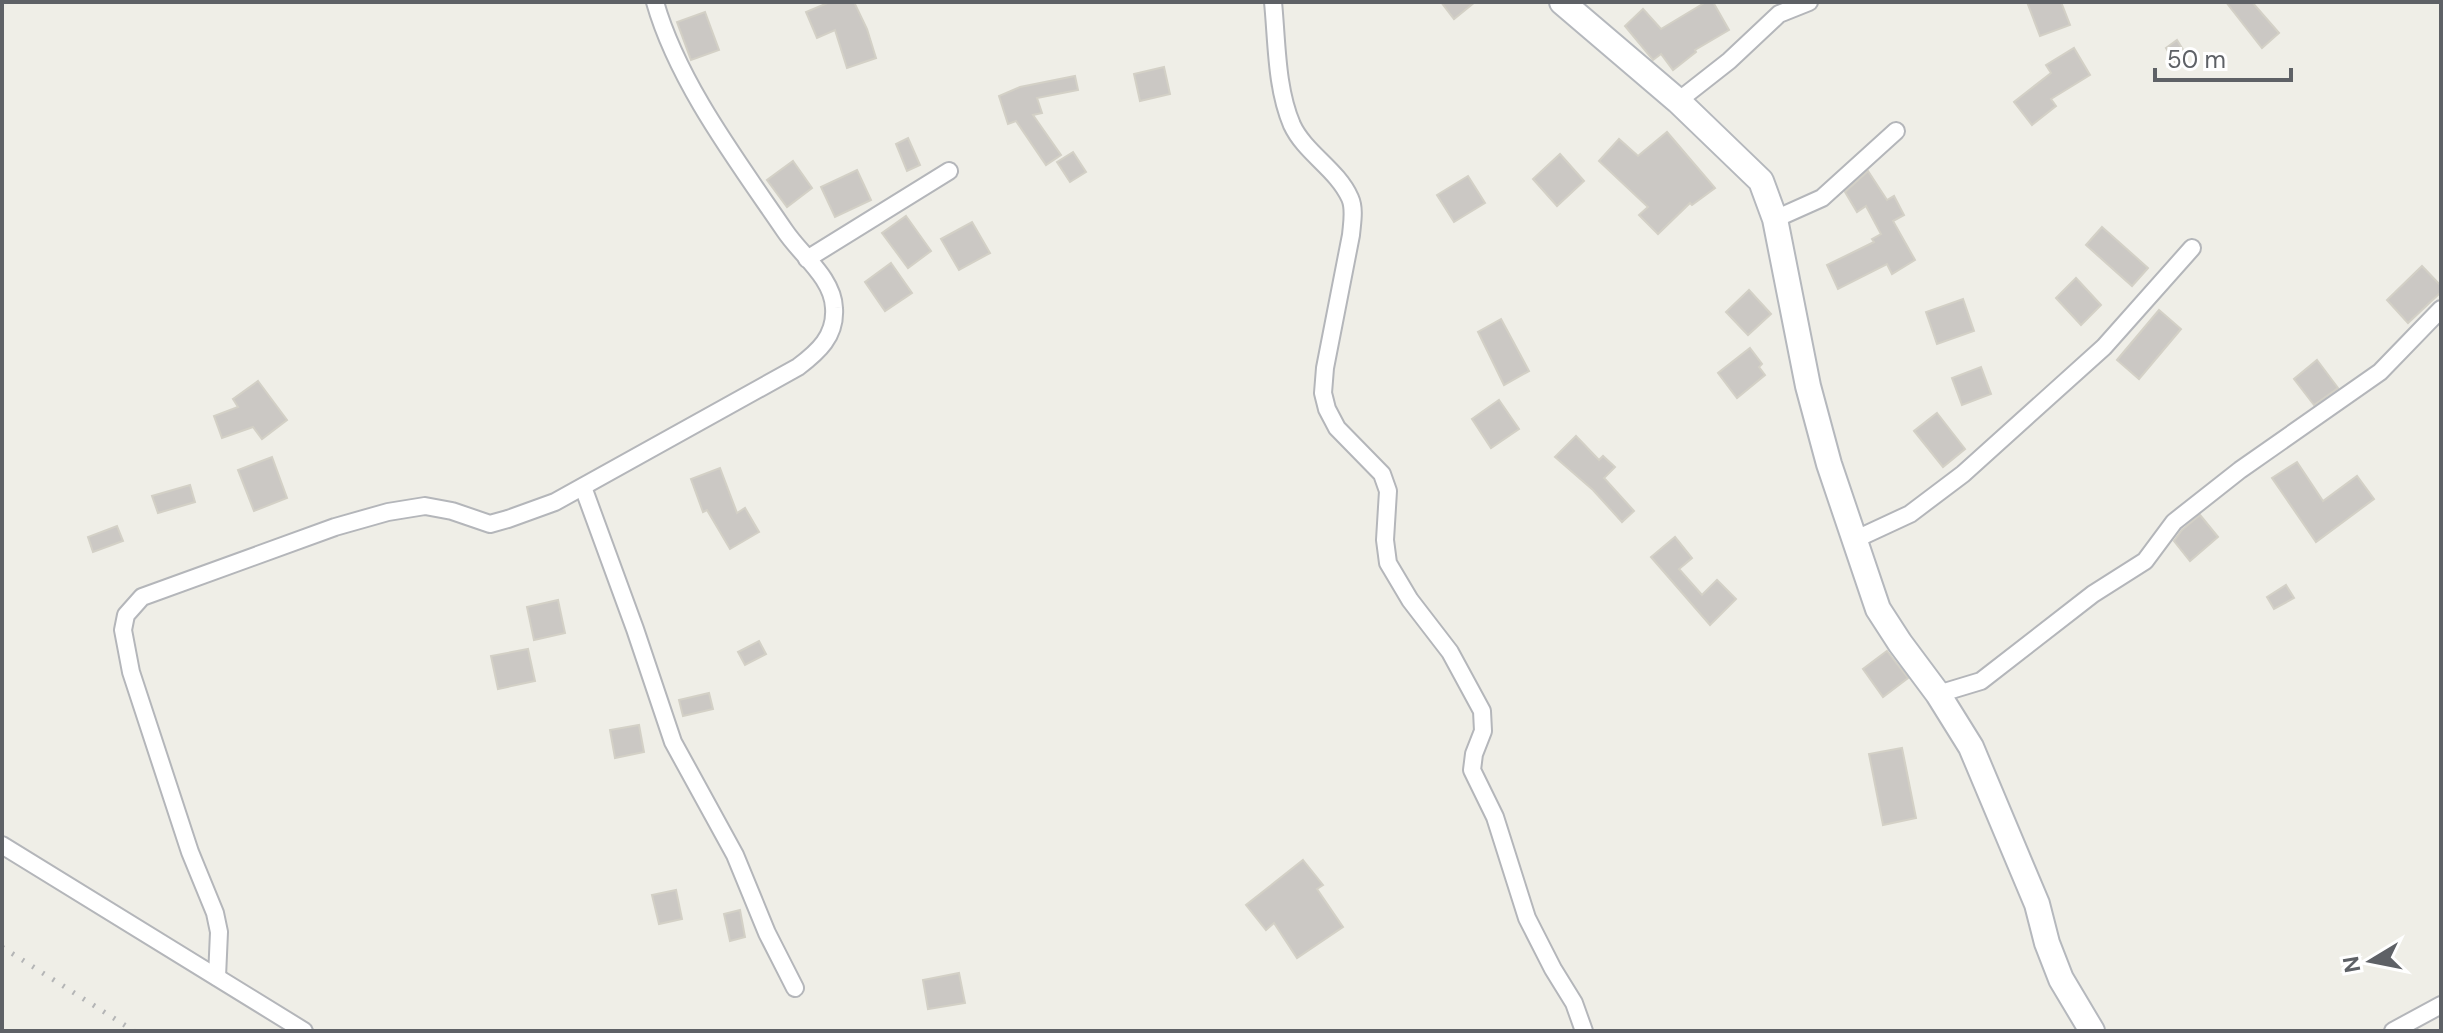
<svg xmlns="http://www.w3.org/2000/svg" width="2443" height="1033" viewBox="0 0 2443 1033" font-family="'DM Sans',sans-serif">
<style>
.building{fill:#cbc8c4;stroke:#d3d0c6;stroke-width:2}
.lines{fill:none;stroke-linecap:round;stroke-linejoin:round}
.street-casing{stroke:#b4b6ba;stroke-width:20}
.secondary-casing{stroke:#b5b8bd;stroke-width:28}
.street{stroke:#fff;stroke-width:16}
.secondary{stroke:#fff;stroke-width:24}
.rail{stroke:#b4b5b6;stroke-width:5;stroke-dasharray:2 10;stroke-linecap:butt}
</style>
<rect width="100%" height="100%" fill="#efeee7"/>
<g class="building">
<polygon points="830,2 854,2 867,29 876,58 847,68 835,30 817,38 806,12"/>
<polygon points="1441,2 1475,2 1454,19"/>
<polygon points="1706,2 1713,2 1729,30 1695,50 1696,52 1673,70 1661,54 1653,60 1625,26 1643,9 1661,29"/>
<polygon points="2027,2 2061,2 2070,25 2040,36"/>
<polygon points="2226,2 2252,2 2279,33 2262,48"/>
<polygon points="705,12 719,50 691,60 677,22"/>
<polygon points="2177,40 2187,56 2176,64 2166,48"/>
<polygon points="2074,48 2090,75 2051,99 2056,106 2032,125 2014,102 2051,73 2046,65"/>
<polygon points="1164,67 1170,94 1140,101 1134,74"/>
<polygon points="1075,76 1078,90 1037,98 1042,113 1033,115 1061,155 1046,165 1016,121 1008,124 999,96 1020,87"/>
<polygon points="1667,132 1715,188 1692,205 1690,203 1658,234 1639,215 1648,207 1599,161 1619,139 1638,156"/>
<polygon points="908,138 920,165 907,171 896,144"/>
<polygon points="1073,152 1086,172 1070,182 1057,162"/>
<polygon points="1560,154 1584,181 1557,206 1533,179"/>
<polygon points="793,161 812,188 787,207 767,180"/>
<polygon points="857,170 871,200 835,217 821,187"/>
<polygon points="1868,171 1887,200 1894,196 1904,215 1893,221 1915,260 1892,274 1887,264 1838,289 1827,265 1874,242 1872,239 1881,234 1866,206 1857,212 1845,192"/>
<polygon points="1468,176 1485,203 1454,222 1437,195"/>
<polygon points="906,216 931,251 908,268 882,233"/>
<polygon points="972,222 990,253 959,270 941,239"/>
<polygon points="2102,227 2148,268 2132,286 2086,245"/>
<polygon points="891,263 912,293 885,311 865,282"/>
<polygon points="2422,266 2441,286 2441,292 2408,323 2387,300"/>
<polygon points="2076,278 2101,305 2081,325 2056,298"/>
<polygon points="1749,290 1771,314 1748,335 1726,312"/>
<polygon points="1963,299 1974,331 1937,344 1926,312"/>
<polygon points="2159,310 2181,329 2139,379 2117,360"/>
<polygon points="1501,319 1529,371 1504,385 1478,332"/>
<polygon points="1750,348 1762,364 1759,367 1765,375 1737,398 1718,373"/>
<polygon points="2317,360 2338,388 2314,405 2294,379"/>
<polygon points="1981,367 1991,394 1962,405 1952,378"/>
<polygon points="258,381 287,420 262,439 253,427 222,438 214,416 238,407 233,399"/>
<polygon points="1499,400 1519,429 1491,448 1472,419"/>
<polygon points="1937,413 1965,449 1943,467 1914,431"/>
<polygon points="1576,436 1599,460 1603,456 1615,467 1604,478 1634,511 1622,522 1593,490 1555,457"/>
<polygon points="272,457 287,498 254,511 238,470"/>
<polygon points="2297,462 2323,501 2357,476 2374,499 2316,542 2272,478"/>
<polygon points="720,468 737,513 745,508 759,532 730,549 707,510 703,512 691,479"/>
<polygon points="190,485 195,502 158,513 152,496"/>
<polygon points="2200,515 2218,537 2190,561 2174,541 2182,530"/>
<polygon points="117,526 123,541 93,552 88,537"/>
<polygon points="1675,537 1692,558 1679,569 1702,595 1717,580 1736,599 1710,625 1651,557"/>
<polygon points="2286,585 2294,598 2274,609 2267,597"/>
<polygon points="558,600 565,633 534,640 527,607"/>
<polygon points="759,641 766,654 745,665 738,652"/>
<polygon points="528,649 535,681 498,689 491,656"/>
<polygon points="1887,651 1908,678 1883,697 1863,669"/>
<polygon points="709,693 713,709 683,716 679,700"/>
<polygon points="639,725 644,752 615,758 610,730"/>
<polygon points="1902,748 1916,818 1883,825 1869,754"/>
<polygon points="1303,860 1323,885 1317,889 1343,927 1297,958 1274,923 1266,930 1246,905"/>
<polygon points="676,890 682,919 659,924 652,895"/>
<polygon points="740,910 745,937 730,941 724,914"/>
<polygon points="959,973 965,1003 928,1009 923,980"/>
</g>
<g class="lines">
<g class="street-casing">
<g id="street">
<path d="M1273,2C1277,42 1276,88 1292,125C1305,153 1337,169 1350,198C1355,209 1352,223 1351,235L1325,368L1323,393L1327,409L1337,428L1382,474L1388,491L1385,540L1388,563L1410,600L1450,652L1482,711L1483,731L1474,754L1472,770L1495,817L1527,918L1553,969L1574,1003L1584,1031"/>
<polyline points="1678,101 1729,61 1779,14 1809,2"/>
<polyline points="1775,219 1822,198 1896,131"/>
<polyline points="807,259 949,171"/>
<polyline points="583,487 635,629 673,742 735,855 767,933 795,988"/>
<polyline points="1854,540 1910,514 1963,474 2104,347 2192,248"/>
<polyline points="1938,694 1981,681 2093,594 2145,561 2174,522 2240,470 2380,372 2441,309"/>
<polyline points="2,845 304,1031"/>
<path d="M217,977L219,932L215,913L190,852L131,672L123,630L126,615L142,597L335,527L388,512L425,506L452,511L490,524L508,519L555,502L798,367C818,352 836,336 834,308C833,278 801,255 785,231C738,162 678,83 655,2"/>
<polyline points="2393,1031 2441,1005"/>
</g>
</g>
<g class="secondary-casing">
<polyline id="secondary" points="1562,2 1678,101 1761,181 1775,219 1808,386 1829,464 1878,609 1900,643 1938,694 1971,747 2037,904 2047,943 2061,979 2092,1031"/>
</g>
<use href="#street" class="street"/>
<use href="#secondary" class="secondary"/>
<polyline class="rail" points="2,947 134,1031"/>
</g>
<rect width="2443" height="1033" fill="none" stroke="#5e6166" stroke-width="8"/>
<g transform="translate(2371 961) rotate(260)" stroke="#ffffff" stroke-width="6" paint-order="stroke">
<path d="M0-6L14 30L0 20L-14 30Z" fill="#5e6166"/>
<text y="-12" font-size="22" font-weight="bold" text-anchor="middle" fill="#5e6166">N</text>
</g>
<path d="M2155 68v12h136v-12" fill="none" stroke="#5e6166" stroke-width="4"/>
<text x="2167" y="68" font-size="24" fill="#5e6166" stroke="#ffffff" stroke-width="6" paint-order="stroke">50 m</text>
</svg>
